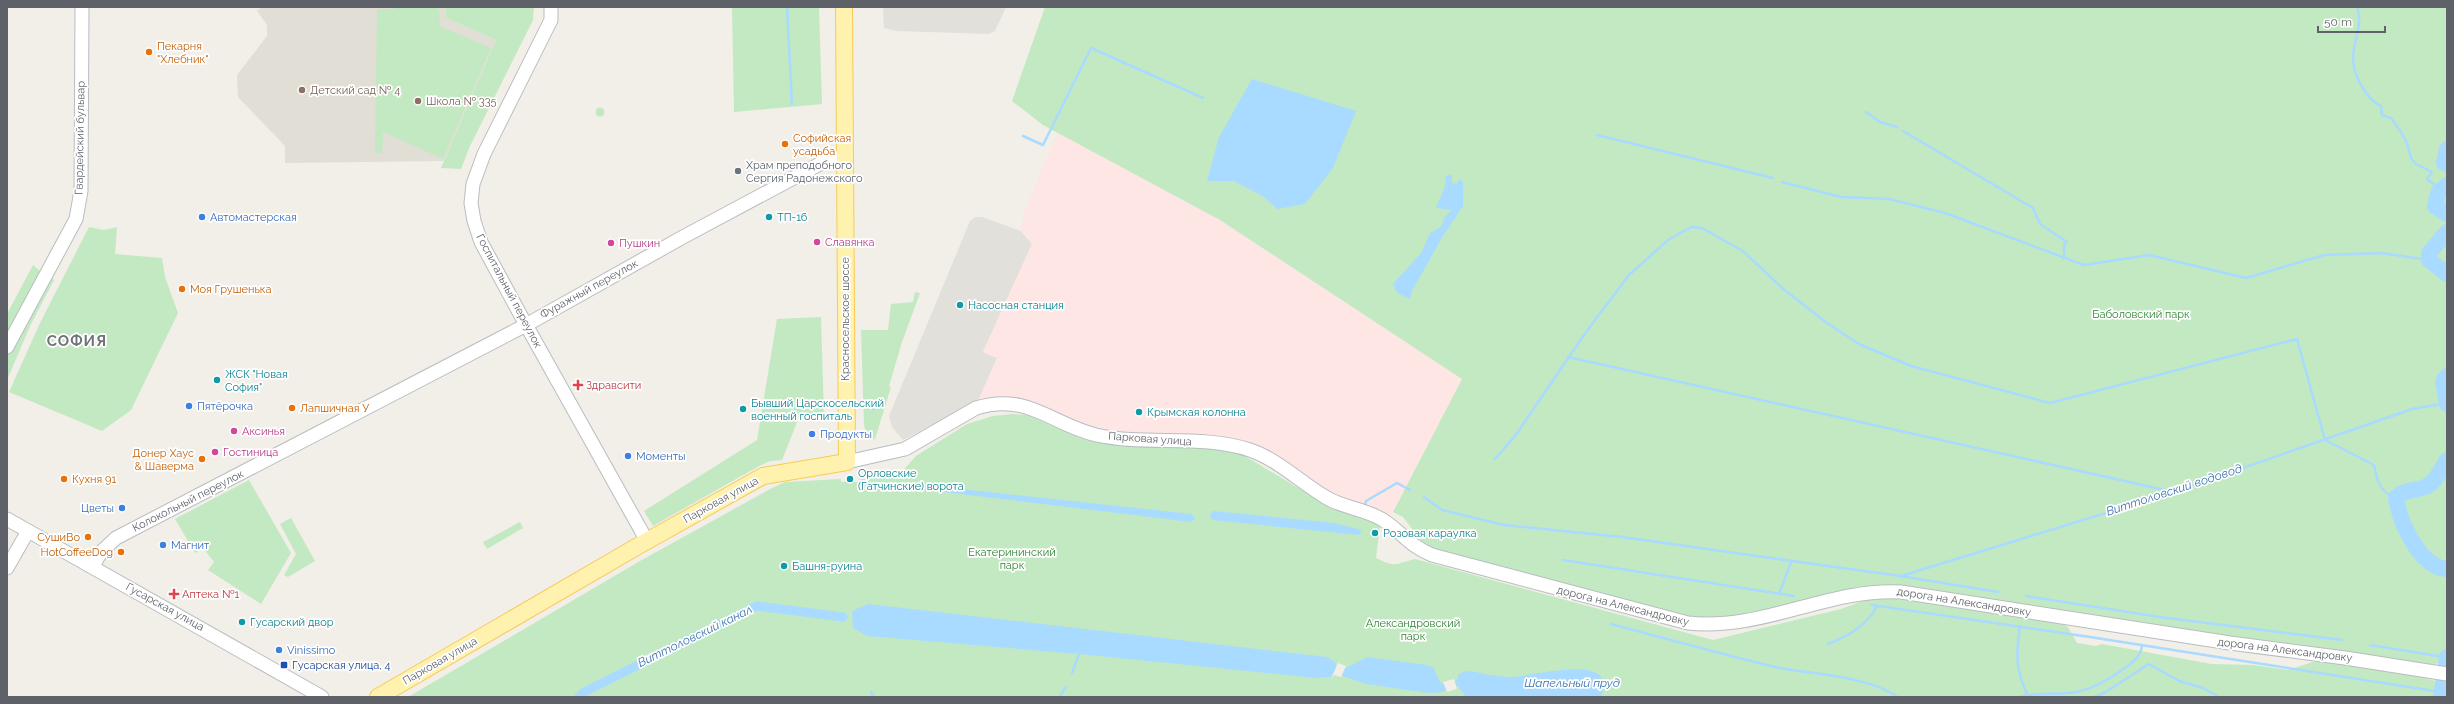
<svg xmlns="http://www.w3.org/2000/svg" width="2454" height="704" viewBox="0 0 2454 704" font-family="Raleway,sans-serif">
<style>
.industrial{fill:#e2e0db}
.education{fill:#e1ded5}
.medical{fill:#fde6e4}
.green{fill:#c3e9c2}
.water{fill:#a9daff}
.pier{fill:#f1efe7}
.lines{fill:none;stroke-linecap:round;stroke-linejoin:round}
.stream{stroke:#a9daff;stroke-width:2.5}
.canal{stroke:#a9daff;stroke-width:9}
.river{stroke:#a9daff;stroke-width:16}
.minor-casing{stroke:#b9bcc1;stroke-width:15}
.major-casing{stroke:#f9ca58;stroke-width:18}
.minor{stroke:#fff;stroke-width:13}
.major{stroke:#fff1ae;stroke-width:16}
.food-dot{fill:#e8710a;stroke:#fff;stroke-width:1.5}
.education-dot{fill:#8d6e63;stroke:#fff;stroke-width:1.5}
.worship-dot{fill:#6b7280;stroke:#fff;stroke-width:1.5}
.shop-dot{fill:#3f7fe0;stroke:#fff;stroke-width:1.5}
.culture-dot{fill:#0f9aa8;stroke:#fff;stroke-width:1.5}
.hotel-dot{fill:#d1479c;stroke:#fff;stroke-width:1.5}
.health-dot{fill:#e0444e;stroke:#fff;stroke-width:1.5}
.transit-dot{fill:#1a4fb4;stroke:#fff;stroke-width:1.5}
.labels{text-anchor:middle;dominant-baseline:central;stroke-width:3.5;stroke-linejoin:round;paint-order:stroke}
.food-label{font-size:11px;fill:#c56008;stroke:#fff;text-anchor:start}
.education-label{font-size:11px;fill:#785e54;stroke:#fff;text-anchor:start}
.street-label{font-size:11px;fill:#5e6268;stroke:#fff}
.worship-label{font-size:11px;fill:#5b616d;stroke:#fff;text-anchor:start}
.shop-label{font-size:11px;fill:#366cbe;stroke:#fff;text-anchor:start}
.culture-label{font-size:11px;fill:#0d838f;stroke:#fff;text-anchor:start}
.hotel-label{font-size:11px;fill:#b23c85;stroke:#fff;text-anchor:start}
.park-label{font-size:11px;fill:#308433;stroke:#fff}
.health-label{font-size:11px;fill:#be3a42;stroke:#fff;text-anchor:start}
.transit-label{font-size:11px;fill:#164399;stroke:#fff;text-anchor:start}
.water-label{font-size:12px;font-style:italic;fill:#3c74af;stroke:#fff}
.district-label{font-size:15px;font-weight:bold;letter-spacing:1px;fill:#6f747a;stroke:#fff}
</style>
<rect width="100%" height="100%" fill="#f1efe7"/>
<g class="industrial">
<polygon points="883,7 1006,7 995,31 989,34 896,31 884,28"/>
<polygon points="975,217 982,217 1021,231 1032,244 983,352 997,358 978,401 903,440 892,427 889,416 970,221"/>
</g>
<polygon class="education" points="262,7 446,7 446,18 496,40 444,161 285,163 285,146 238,97 237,75 267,36 267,25 257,11"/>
<polygon class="medical" points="1058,133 1220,220 1462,379 1390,517 1340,501 1286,463 1154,435 1113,432 1068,418 1035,403 994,398 978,401 997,358 983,352 1032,244 1021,231 1024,212"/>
<g class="green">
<polygon points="396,7 438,7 440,16 439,26 491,48 443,159 383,132 382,154 375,153 377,9 395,9"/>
<polygon points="446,7 534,7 533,20 470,146 461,169 441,168 496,40 446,18"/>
<polygon points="732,7 819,7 822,104 734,112"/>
<polygon points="1045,7 2447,7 2447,664 2437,663 2436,665 2084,616 1925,588 1891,586 1862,588 1756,614 1697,620 1455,556 1425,546 1403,517 1393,512 1462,379 1220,220 1043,125 1012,101"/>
<circle cx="600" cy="112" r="4.5"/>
<polygon points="89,227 104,230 117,227 115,254 162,258 165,277 178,313 131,410 102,431 9,392 40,323"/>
<polygon points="33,265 41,272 7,336 7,314"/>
<polygon points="50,276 54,280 30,326 7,380 7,357"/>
<polygon points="915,292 920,293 902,342 889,386 891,387 875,439 868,440 864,425 861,330 888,330 891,304 913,302"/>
<polygon points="821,317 824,416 799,417 782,460 770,461 759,466 653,526 644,511 757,440 777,319"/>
<path d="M1012,414L1026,415L1062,430L1101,441L1208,446L1238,452L1332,508L1380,525L1376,558C1396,568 1395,564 1415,559L1713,640L1841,609L1874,597L1887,596L2061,623L2068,627L2077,643L2096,646L2102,644L2212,664L2253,665L2288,670L2313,662H2331L2397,671L2440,682L2436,697H408L640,561L772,488L785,482L841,479V482H859V479L899,475L916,456L967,424L993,416Z"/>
<polygon points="249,480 291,553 261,604 208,570 214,562 203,548 195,553 175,519"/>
<polygon points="291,518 315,561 288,577 284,575 296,554 280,524"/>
<polygon points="520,522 523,528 487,549 483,542"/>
</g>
<g class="water">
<polygon points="1252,79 1356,111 1333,168 1305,204 1277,209 1264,197 1234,181 1207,181 1219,137"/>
<polygon points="1452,174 1452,183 1457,184 1459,179 1463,182 1463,206 1443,236 1412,291 1410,299 1397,293 1393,284 1422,252 1430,233 1441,227 1444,218 1451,210 1436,208 1445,186 1446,176"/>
<polygon points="906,483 1192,514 1195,519 1191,522 904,487 902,485"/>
<polygon points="1213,511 1334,523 1362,530 1359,535 1212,520 1210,515"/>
<path d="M868,604L1327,657L1335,662L1336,666L1345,668L1367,657L1427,665L1433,667L1440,682L1444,684L1456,681L1459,674L1465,671C1480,672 1495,677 1510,677C1527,678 1621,649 1601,697H1466L1458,686L1442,692L1429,693L1366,684L1334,673L1331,677L1316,678L1079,654L867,636L853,628L852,611Z"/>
<polygon points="2447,647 2447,664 2441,663"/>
<polygon points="2440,682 2447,683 2446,697 2436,697"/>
</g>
<g class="pier">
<polygon points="1338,663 1346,666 1341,677 1334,675 1331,679"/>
<polygon points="1454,679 1457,689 1447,692 1443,682"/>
</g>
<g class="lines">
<g class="stream">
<polyline points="787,7 792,104"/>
<path d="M2357,7C2364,25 2352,42 2353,60C2354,76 2366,99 2381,106L2382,115L2391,118L2401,132L2407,143L2411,158L2416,164L2432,172L2427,179L2441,190"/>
<polyline points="1866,112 1880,122 1897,127"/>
<polyline points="1903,131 2033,208 2040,224 2067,242 2064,245 2064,259"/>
<polyline points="1597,135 1773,178"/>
<polyline points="1023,136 1043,145 1091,48 1203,98"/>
<polyline points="1782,182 1841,197 1889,199 1945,213 2084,265 2149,255 2246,278 2324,255 2382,253 2429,260"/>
<polyline points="1568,357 2174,492"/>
<polyline points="873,409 874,402"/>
<path d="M1495,459L1515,436L1586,332L1629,275L1668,240L1691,227L1702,228L1743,251L1782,288L1827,323L1859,344L1911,366L2050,403L2297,339L2325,440L2374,465C2377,481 2380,492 2396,498"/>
<polyline points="1424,497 1442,510 1504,525 1622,537 1900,576 1998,592"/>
<polyline points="1365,505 1366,501 1397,483 1410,490"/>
<polyline points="1563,560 1794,596"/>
<polyline points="1901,576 2174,492 2412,409 2447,403"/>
<polyline points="1779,594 1791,562"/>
<polyline points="2026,596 2160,617 2342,640"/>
<polyline points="1872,605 2090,637 2447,693"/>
<path d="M1611,624C1664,638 1717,653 1771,666C1810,675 1863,674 1898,697"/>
<path d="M2020,626C2016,654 2015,668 2027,694"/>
<path d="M1828,644C1848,636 1867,626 1877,606"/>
<polyline points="2370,645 2444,657"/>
<polyline points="1072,673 1079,654"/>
<polyline points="871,692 874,697"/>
<polyline points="1059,697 1066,687"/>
<path d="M2018,697C2035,692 2052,695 2069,693C2090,691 2106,681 2122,670C2132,663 2141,657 2142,645"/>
<polyline points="2094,697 2104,693 2149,664 2179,681 2203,688 2219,697"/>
</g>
<polyline class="canal" points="579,697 584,692 757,606 843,617"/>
<g class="river">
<polyline points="2447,149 2444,163 2447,164"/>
<polyline points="2447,185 2438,193 2435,206 2447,214"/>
<polyline points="2447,232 2429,253 2429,260 2447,274"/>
<polyline points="2447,376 2443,381 2447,404"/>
<path d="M2447,460C2441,469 2436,483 2425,487C2416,491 2403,489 2396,498C2400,522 2419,567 2447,569"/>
<polyline points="2441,697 2447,657"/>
</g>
<g class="minor-casing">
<g id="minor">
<polyline points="551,7 551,20 484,154 473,184 471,203 474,221 481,242 520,314 647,541"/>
<polyline points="7,347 76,219 81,191 82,7"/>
<path d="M847,462L905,449L976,408C1027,392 1051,424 1096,435C1147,446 1201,434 1250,450C1279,460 1301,483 1327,498C1344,508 1366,509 1383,520C1403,533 1408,545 1432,555L1688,623C1763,631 1828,588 1901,592L2230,643L2345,658L2447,674"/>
<polyline points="7,519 322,697"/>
<polyline points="93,566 101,552 116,538 526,325 683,237 829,159 845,157"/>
<polyline points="7,568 28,531"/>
</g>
</g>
<g class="major-casing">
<polyline id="major" points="378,697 638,546 763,476 847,462 844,7"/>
</g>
<use href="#minor" class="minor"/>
<use href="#major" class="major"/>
</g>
<g class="food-dot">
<circle cx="149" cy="52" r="4"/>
<circle cx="785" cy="144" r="4"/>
<circle cx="182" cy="289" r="4"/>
<circle cx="292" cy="408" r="4"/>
<circle cx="202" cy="459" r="4"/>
<circle cx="64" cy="479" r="4"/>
<circle cx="88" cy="537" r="4"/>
<circle cx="121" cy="552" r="4"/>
</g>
<g class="education-dot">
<circle cx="302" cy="90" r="4"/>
<circle cx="418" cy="101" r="4"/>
</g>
<circle class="worship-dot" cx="738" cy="171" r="4"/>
<g class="shop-dot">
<circle cx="202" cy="217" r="4"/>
<circle cx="189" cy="406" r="4"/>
<circle cx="812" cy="434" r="4"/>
<circle cx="628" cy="456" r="4"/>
<circle cx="122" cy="508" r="4"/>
<circle cx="163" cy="545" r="4"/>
<circle cx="279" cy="650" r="4"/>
</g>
<g class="culture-dot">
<circle cx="769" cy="217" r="4"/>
<circle cx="960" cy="305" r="4"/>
<circle cx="217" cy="380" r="4"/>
<circle cx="743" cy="409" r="4"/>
<circle cx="1139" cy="412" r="4"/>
<circle cx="850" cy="479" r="4"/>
<circle cx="1375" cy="533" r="4"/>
<circle cx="784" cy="566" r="4"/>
<circle cx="242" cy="622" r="4"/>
</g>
<g class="hotel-dot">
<circle cx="817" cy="242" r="4"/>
<circle cx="611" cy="243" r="4"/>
<circle cx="234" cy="431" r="4"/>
<circle cx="215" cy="452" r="4"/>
</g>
<g class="health-dot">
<path d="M576 379h4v4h4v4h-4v4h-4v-4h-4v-4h4z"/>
<path d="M172 588h4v4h4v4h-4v4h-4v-4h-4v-4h4z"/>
</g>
<rect class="transit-dot" x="280" y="661" width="8" height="8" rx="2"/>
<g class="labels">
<g class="food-label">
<text x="157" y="46">Пекарня<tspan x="157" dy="13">"Хлебник"</tspan></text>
<text x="793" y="138">Софийская<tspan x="793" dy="13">усадьба</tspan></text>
<text x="190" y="289">Моя Грушенька</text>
<text x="300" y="408">Лапшичная У</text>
<text x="194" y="453" text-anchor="end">Донер Хаус<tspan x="194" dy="13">&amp; Шаверма</tspan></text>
<text x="72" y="479">Кухня 91</text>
<text x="80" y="537" text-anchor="end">СушиВо</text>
<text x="113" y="552" text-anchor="end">HotCoffeeDog</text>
</g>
<g class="education-label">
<text x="310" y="90">Детский сад № 4</text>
<text x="426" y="101">Школа № 335</text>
</g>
<g class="street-label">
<text transform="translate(80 138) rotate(-89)">Гвардейский бульвар</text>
<text transform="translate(589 289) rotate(-29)">Фуражный переулок</text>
<text transform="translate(509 291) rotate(62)">Госпитальный переулок</text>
<text transform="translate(845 319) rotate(-90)">Красносельское шоссе</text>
<text transform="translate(1150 439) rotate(4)">Парковая улица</text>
<text transform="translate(721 500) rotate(-29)">Парковая улица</text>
<text transform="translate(188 501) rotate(-27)">Колокольный переулок</text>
<text transform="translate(1964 602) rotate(9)">дорога на Александровку</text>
<text transform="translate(1623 606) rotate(14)">дорога на Александровку</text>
<text transform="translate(165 607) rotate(29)">Гусарская улица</text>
<text transform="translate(2285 650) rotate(7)">дорога на Александровку</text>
<text transform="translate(440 661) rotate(-30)">Парковая улица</text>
</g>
<g class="worship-label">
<text x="746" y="165">Храм преподобного<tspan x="746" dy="13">Сергия Радонежского</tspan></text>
</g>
<g class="shop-label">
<text x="210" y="217">Автомастерская</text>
<text x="197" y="406">Пятёрочка</text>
<text x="820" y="434">Продукты</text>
<text x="636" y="456">Моменты</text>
<text x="114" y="508" text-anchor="end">Цветы</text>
<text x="171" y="545">Магнит</text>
<text x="287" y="650">Vinissimo</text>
</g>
<g class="culture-label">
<text x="777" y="217">ТП-16</text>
<text x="968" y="305">Насосная станция</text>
<text x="225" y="374">ЖСК "Новая<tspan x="225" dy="13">София"</tspan></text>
<text x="751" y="403">Бывший Царскосельский<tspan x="751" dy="13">военный госпиталь</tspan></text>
<text x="1147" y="412">Крымская колонна</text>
<text x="858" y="473">Орловские<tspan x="858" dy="13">(Гатчинские) ворота</tspan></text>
<text x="1383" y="533">Розовая караулка</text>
<text x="792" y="566">Башня-руина</text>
<text x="250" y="622">Гусарский двор</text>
</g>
<g class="hotel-label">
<text x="825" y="242">Славянка</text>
<text x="619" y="243">Пушкин</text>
<text x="242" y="431">Аксинья</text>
<text x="223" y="452">Гостиница</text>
</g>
<g class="park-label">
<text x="2141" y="314">Баболовский парк</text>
<text x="1012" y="552">Екатерининский<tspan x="1012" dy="13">парк</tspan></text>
<text x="1413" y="623">Александровский<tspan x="1413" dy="13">парк</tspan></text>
</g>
<g class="health-label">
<text x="586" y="385">Здравсити</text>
<text x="182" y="594">Аптека №1</text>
</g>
<g class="transit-label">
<text x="292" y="665">Гусарская улица, 4</text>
</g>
<g class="water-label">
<text transform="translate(2174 490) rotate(-18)">Виттоловский водовод</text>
<text transform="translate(695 636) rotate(-26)">Виттоловский канал</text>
<text x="1572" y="683">Шапельный пруд</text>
</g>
<g class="district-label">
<text x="77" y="341">СОФИЯ</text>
</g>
</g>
<rect width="2454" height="704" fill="none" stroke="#5e6268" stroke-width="16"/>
<path d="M2318 26v6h67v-6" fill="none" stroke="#5e6268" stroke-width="2"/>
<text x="2324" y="26" font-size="12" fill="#5e6268" stroke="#ffffff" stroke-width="3" paint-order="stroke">50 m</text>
</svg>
